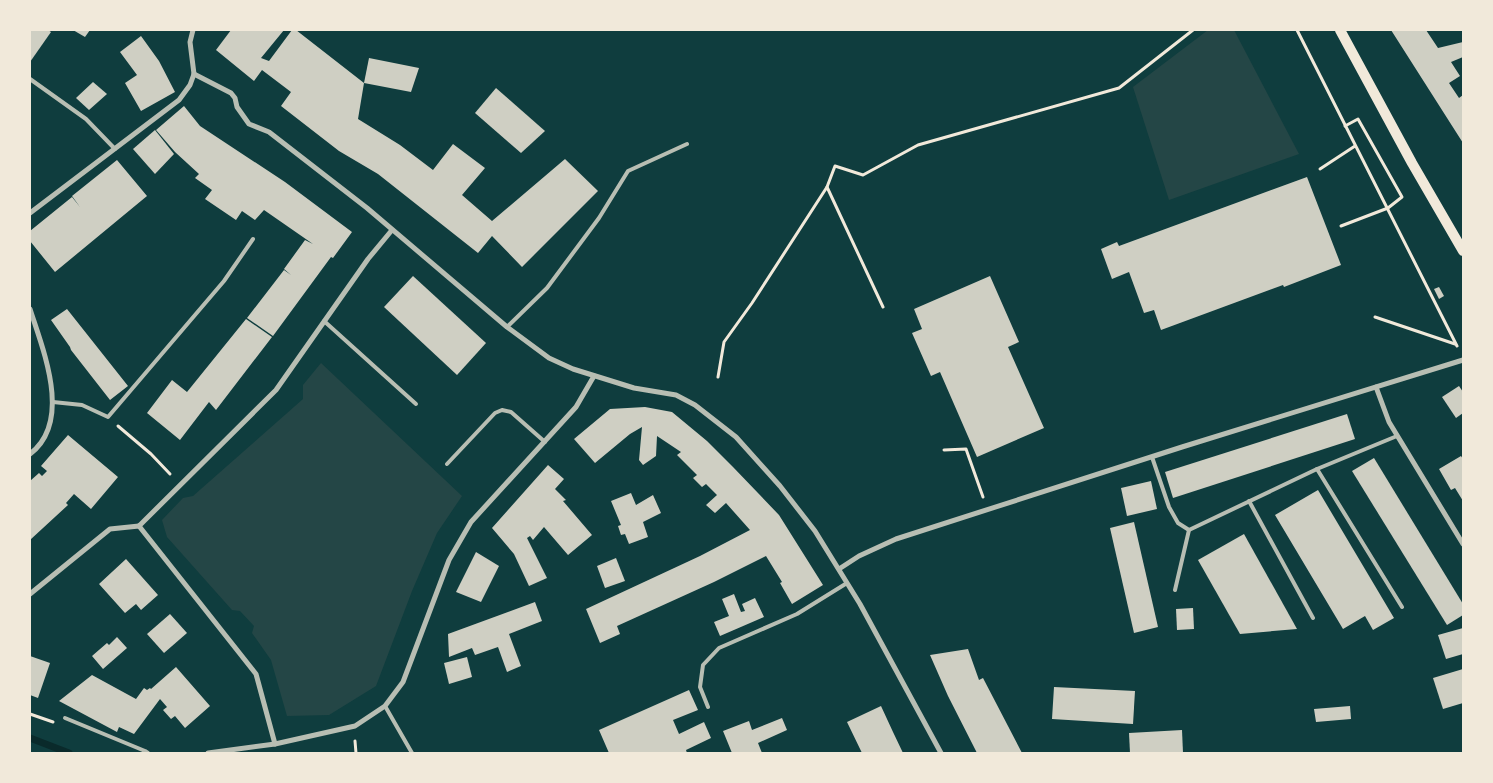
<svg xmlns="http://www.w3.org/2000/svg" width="1493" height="783" viewBox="0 0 1493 783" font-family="Manrope,sans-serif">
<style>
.green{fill:#244646}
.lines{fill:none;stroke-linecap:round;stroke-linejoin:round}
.stream{stroke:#0a2a2b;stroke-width:7}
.building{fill:#cfcfc3}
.path{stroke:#f1e9da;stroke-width:3}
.service{stroke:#b8beb3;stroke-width:4}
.minor{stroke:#b8beb3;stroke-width:5}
.secondary{stroke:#f1e9da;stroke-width:10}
</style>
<rect width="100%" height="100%" fill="#0f3d3e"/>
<g class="green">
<polygon points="1208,30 1234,30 1299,154 1169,200 1133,87"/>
<polygon points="321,363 462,496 437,533 412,591 376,686 329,715 287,716 271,660 252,633 254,626 240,611 232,610 167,537 162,520 183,498 193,496 303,399 303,385"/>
</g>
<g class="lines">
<polyline class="stream" points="30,738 69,753"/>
</g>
<g class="building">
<polygon points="30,30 48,30 51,32 30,62"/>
<polygon points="73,30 90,30 85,37"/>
<polygon points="231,30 284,30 261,58 269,61 292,30 296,30 364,83 358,119 400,145 433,170 453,144 485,168 462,195 492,221 565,159 598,191 522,267 492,236 478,253 378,174 339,151 281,106 291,92 262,70 254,81 216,50"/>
<polygon points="1391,30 1426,30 1438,48 1463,42 1463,57 1451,62 1460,76 1449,83 1459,98 1463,95 1463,143"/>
<polygon points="141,36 159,61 175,92 141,111 125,83 137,75 120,52"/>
<polygon points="369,58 419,68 411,92 364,83"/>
<polygon points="93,82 107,94 89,110 76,98"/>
<polygon points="496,88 545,131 521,153 475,113"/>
<polygon points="184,106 200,126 285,182 352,232 333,258 331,257 273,336 247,318 284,270 291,275 284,269 305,240 313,244 264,210 255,220 242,211 236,220 205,199 212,190 195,178 199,174 175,152 156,130"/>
<polygon points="155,130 174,154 155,174 133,149"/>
<polygon points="117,160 147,196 55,272 30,241 30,231 72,197 80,207 72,196"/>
<polygon points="1307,177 1341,265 1284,287 1283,285 1161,330 1154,310 1144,313 1129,272 1112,279 1101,249 1117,242 1119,246"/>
<polygon points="413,276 486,343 457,375 384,307"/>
<polygon points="990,276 1019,342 1008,347 1044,428 977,457 940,372 931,376 912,333 922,329 914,309"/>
<polygon points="1439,287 1444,296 1439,299 1434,289"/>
<polygon points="67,309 128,386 110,400 71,350 70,347 51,320"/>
<polygon points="246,319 272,337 216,410 209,402 180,440 147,413 172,380 187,392"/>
<polygon points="1459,386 1463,392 1463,413 1456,418 1442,397"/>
<polygon points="645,407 672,412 707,441 733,467 779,515 823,585 792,604 780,583 782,582 766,556 714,582 617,626 620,634 600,643 586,609 700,556 750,530 726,503 715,513 706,505 717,495 706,484 702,487 693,478 697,475 677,455 681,452 657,436 656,456 643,465 639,460 642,427 630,434 595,463 574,439 610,409"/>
<polygon points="1347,414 1355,439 1173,498 1165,472"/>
<polygon points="68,435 118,477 91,509 74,494 66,503 68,505 30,540 30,481 39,473 42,476 47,471 41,466"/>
<polygon points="1461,456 1463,459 1463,501 1455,488 1451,490 1439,469"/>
<polygon points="1374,458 1463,604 1463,615 1447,625 1352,471"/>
<polygon points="548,465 564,479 555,489 566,500 563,501 592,535 568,555 544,527 533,540 530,536 527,538 547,578 529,586 514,554 492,528"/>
<polygon points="1151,481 1157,509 1127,516 1121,488"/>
<polygon points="1318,490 1394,618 1373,630 1365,616 1343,629 1275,515"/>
<polygon points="631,493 636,505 653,495 661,513 643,522 648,537 629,544 625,534 621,535 618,526 621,525 611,501"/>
<polygon points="1134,522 1158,627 1134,633 1110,528"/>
<polygon points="1244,534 1297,629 1240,634 1198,560"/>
<polygon points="476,552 499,566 481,602 456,592"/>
<polygon points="616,558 625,581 605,588 597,566"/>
<polygon points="126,559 158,595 141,610 136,604 125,613 99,584"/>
<polygon points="734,594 741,612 745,611 742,604 755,598 764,617 720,636 714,622 729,616 722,599"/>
<polygon points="535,602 542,621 509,634 521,666 507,672 498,647 475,655 472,648 449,657 448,634"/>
<polygon points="1193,608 1194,629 1177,630 1176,609"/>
<polygon points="170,614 187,633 164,653 147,634"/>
<polygon points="1463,628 1463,654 1446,659 1438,635"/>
<polygon points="117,637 127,648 103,669 92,656 107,643 109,645"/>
<polygon points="968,649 979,680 983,678 1022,753 977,753 948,696 930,655"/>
<polygon points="30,656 50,663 38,698 30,695"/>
<polygon points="467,657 472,677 449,684 444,663"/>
<polygon points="176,667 210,706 185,728 175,716 171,719 163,710 167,707 160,699 134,734 119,727 117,732 59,701 92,675 136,699 144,688 147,690 150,688 151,689"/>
<polygon points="1463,669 1463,703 1443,709 1433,678"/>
<polygon points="1054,687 1135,691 1133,724 1052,719"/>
<polygon points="689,690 698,710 673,720 679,734 704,722 711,738 686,750 687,753 609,753 599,730"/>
<polygon points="881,706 893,732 903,753 862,753 847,722"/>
<polygon points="1350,706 1351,719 1316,722 1314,709"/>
<polygon points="782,718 787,730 758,743 762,753 732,753 723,731 749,721 752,730"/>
<polygon points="1182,730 1183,753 1130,753 1129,733"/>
</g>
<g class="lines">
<g class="path">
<polyline points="1297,30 1457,346"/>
<polyline points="1320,169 1355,146"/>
<polyline points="827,187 835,166 863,175 918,145 1119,88 1193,30"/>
<polyline points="1341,226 1388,208 1402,197 1358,119 1345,126"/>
<polyline points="1375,317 1455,344"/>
<polyline points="718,377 724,342 752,303 827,187 883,307"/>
<polyline points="118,426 151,454 170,474"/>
<polyline points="944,450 966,449 983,497"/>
<polyline points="30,714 53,722"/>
<polyline points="355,741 356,753"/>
</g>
<g class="service">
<polyline points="30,79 86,119 115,149"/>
<polyline points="324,321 416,404"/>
<polyline points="507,327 547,288 599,218 628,171 687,144"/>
<polyline points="53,402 82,405 108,417 224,281 253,239"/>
<polyline points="1152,457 1169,507 1178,523 1189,530"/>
<polyline points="447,464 495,413 502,410 511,412 545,442"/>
<polyline points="1317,469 1402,607"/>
<polyline points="1249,501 1313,618"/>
<polyline points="1175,590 1189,530 1317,469 1397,436"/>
<polyline points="385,706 412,753"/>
<polyline points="708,707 700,687 703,665 719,648 797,614 847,583"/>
<polyline points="65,718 145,751 148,753"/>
</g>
<g class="minor">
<polyline points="194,74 231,93 235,98 237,107 249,124 269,132 367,208 507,327 549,358 573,369 634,388 676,395 695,405 736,437 780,486 815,531 860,604 941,753"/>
<polyline points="30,213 179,100 190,85 194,74 190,42 193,30"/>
<path d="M30,309C43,350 73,421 30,454"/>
<polyline points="1376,387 1389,422 1463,544"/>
<polyline points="139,526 276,390 368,259 392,230"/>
<polyline points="139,526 256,674 275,744"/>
<polyline points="839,569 859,556 896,539 1182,447 1463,360"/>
<polyline points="30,594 110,529 139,526"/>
<polyline points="208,753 275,744 355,726 385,706 403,682 449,560 471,522 576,407 594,376"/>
</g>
<polyline class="secondary" points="1340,30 1412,163 1463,251"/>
</g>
<rect width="1493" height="783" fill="none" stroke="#f1e9da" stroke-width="62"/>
</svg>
